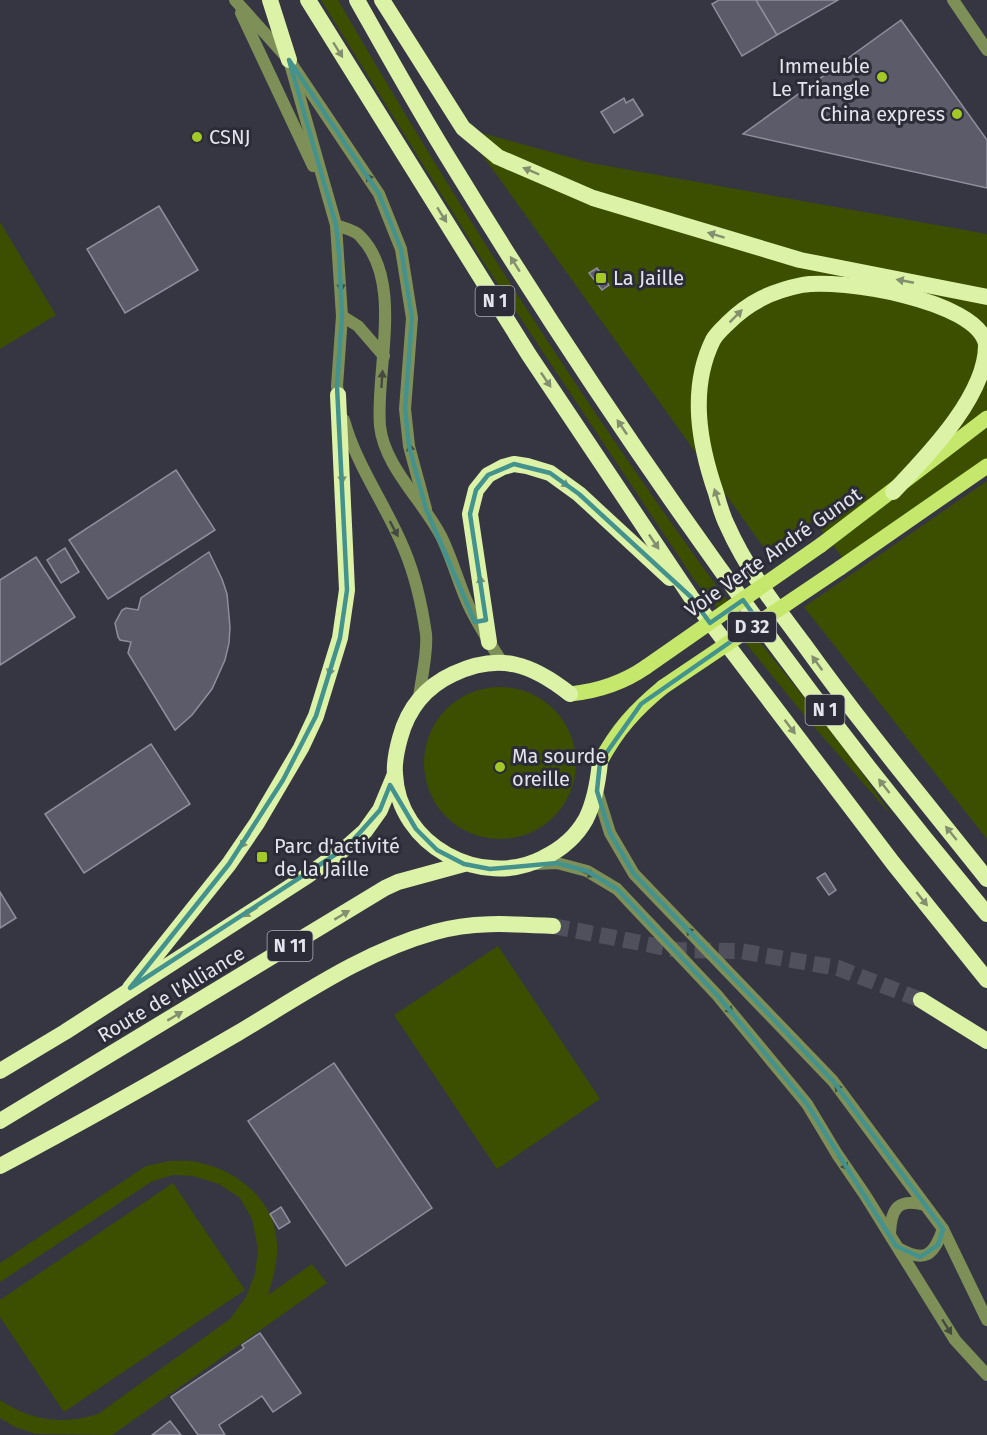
<svg xmlns="http://www.w3.org/2000/svg" width="987" height="1435" viewBox="0 0 987 1435" font-family="'Fira Sans',sans-serif">
<style>
.grass{fill:#3c4e00}
.building{fill:#5b5b69;stroke:#8e8e9d;stroke-width:1.5}
.lines{fill:none;stroke-linecap:round;stroke-linejoin:round}
.trunk-tunnel{stroke:#50505c;stroke-width:16;stroke-dasharray:16 8;stroke-linecap:butt}
.minor{stroke:#7e9057;stroke-width:12}
.primary{stroke:#c5e86c;stroke-width:15}
.trunk{stroke:#dcf2a6;stroke-width:16}
.primary-bridge{stroke:#c5e86c;stroke-width:15}
.oneway{fill:#848f6f}
.oneway2{fill:#454a41}
.marked{fill:none;stroke:#44928e;stroke-width:4.5;stroke-linejoin:round}
.poi-dot{fill:#a3c927;stroke:#2c2c38;stroke-width:2}
.labels{text-anchor:middle;dominant-baseline:central;stroke-width:6;stroke-linejoin:round;paint-order:stroke}
.shield{fill:#2c2c38;stroke:#adadb6;stroke-width:1.5}
.shield-label{font-size:18px;font-weight:bold;fill:#e4e4ec}
.poi-label{font-size:20px;fill:#e4e4ec;stroke:#2c2c38;text-anchor:start}
.street-label{font-size:20px;fill:#e4e4ec;stroke:#2c2c38}
</style>
<rect width="100%" height="100%" fill="#363643"/>
<g class="grass">
<path d="M321,0H338C450,194 571,384 702,566C763,651 834,728 891,815L809,721L695,581L486,266Z"/>
<polygon points="463,128 591,163 987,234 987,466 845,561 814,520 767,552"/>
<polygon points="0,222 56,315 0,349"/>
<polygon points="987,481 987,839 804,607"/>
<circle cx="500" cy="763" r="76"/>
<polygon points="498,946 600,1099 497,1169 394,1015"/>
<path d="M169,1161C179,1161 191,1160 201,1163C240,1172 276,1202 277,1245C278,1262 273,1278 268,1295L312,1264L327,1283L112,1435L36,1434L15,1427L0,1418V1400C31,1421 63,1425 98,1414L230,1319L246,1297L255,1274L258,1249L252,1219L240,1198L219,1184L193,1176L173,1175L151,1182L0,1282V1263L146,1166Z"/>
<polygon points="173,1183 245,1290 64,1412 0,1317 0,1300"/>
</g>
<g class="building">
<polygon points="719,0 756,0 777,35 742,56 712,4"/>
<polygon points="756,0 838,0 777,35"/>
<polygon points="901,20 987,140 987,188 743,134"/>
<polygon points="624,98 626,103 633,99 643,115 614,133 601,112"/>
<polygon points="159,206 198,270 125,313 87,249"/>
<polygon points="597,268 609,285 602,290 589,273"/>
<polygon points="176,470 215,530 108,599 69,540"/>
<polygon points="65,548 79,572 61,583 47,560"/>
<polygon points="209,552 222,579 227,594 230,627 229,643 225,660 212,689 192,715 175,730 128,653 131,642 120,640 118,637 115,623 122,610 126,608 138,610 141,598"/>
<polygon points="36,557 75,617 0,665 0,580"/>
<polygon points="151,744 190,804 84,873 45,814"/>
<polygon points="825,873 836,890 829,895 817,878"/>
<polygon points="0,892 16,918 0,928"/>
<polygon points="334,1063 432,1208 346,1266 248,1121"/>
<polygon points="281,1207 290,1222 279,1229 270,1214"/>
<polygon points="260,1333 301,1393 273,1412 262,1396 219,1425 225,1435 198,1435 171,1397 244,1348 242,1345"/>
<polygon points="170,1421 181,1435 152,1435"/>
</g>
<g class="lines">
<polyline class="trunk-tunnel" points="553,926 677,950 740,951 838,968 921,1000"/>
<g class="minor">
<polyline points="235,0 289,60 379,194 401,249 412,318 405,409 409,446 426,509"/>
<polyline points="953,0 987,50"/>
<polyline points="241,13 313,166"/>
<polyline points="289,60 336,225 342,316 337,386 340,403"/>
<path d="M336,225C343,228 355,230 360,236C405,282 375,370 380,426C384,466 423,501 441,536C452,558 458,582 468,604C477,624 490,643 502,662"/>
<polyline points="342,316 358,326 384,356"/>
<path d="M344,420C357,467 386,505 404,549C415,575 422,606 426,634C428,652 421,680 419,698"/>
<polyline points="597,791 610,833 634,874 833,1081 943,1229 987,1320"/>
<polyline points="535,864 557,863 587,871 617,889 717,995 807,1104 837,1154 865,1195 955,1340 987,1375"/>
<path d="M890,1234C891,1208 898,1198 925,1205"/>
<path d="M900,1249C925,1263 934,1255 943,1229"/>
</g>
<g class="primary">
<polyline points="821,545 987,418"/>
<polyline points="840,568 987,466"/>
<path d="M570,694C599,691 623,683 646,667"/>
<path d="M600,762C617,730 635,710 663,687"/>
</g>
<g class="trunk">
<polyline points="270,0 289,60"/>
<polyline points="308,0 529,355 691,597 893,863 987,980"/>
<path d="M357,0C388,55 419,111 452,164C612,426 790,678 987,914"/>
<polyline points="382,0 463,128 498,157 593,198 800,260 987,297"/>
<path d="M893,492C925,458 987,396 986,344C977,300 840,278 802,285C772,291 749,302 728,323C723,328 717,333 713,340C689,389 699,444 716,493C719,504 722,515 727,525C746,568 775,606 803,643C861,724 925,801 987,879"/>
<polyline points="489,642 470,514 476,490 488,475 503,467 514,464 527,466 550,473 579,494 670,578"/>
<path d="M570,694C532,664 500,652 453,674C425,687 408,708 400,738C397,749 394,763 395,774C398,845 481,890 543,858C560,850 576,837 586,819C595,801 598,782 600,762"/>
<polyline points="130,988 229,864 257,823 301,748 316,716 340,638 347,590 338,395"/>
<polyline points="921,1000 987,1041"/>
<polyline points="0,1071 65,1032 307,876 347,847 365,831 380,810 395,774"/>
<polyline points="0,1121 385,888 398,882 464,864"/>
<path d="M0,1166C81,1123 159,1079 238,1033C302,995 363,952 435,932C474,921 513,924 553,926"/>
</g>
<g class="primary-bridge">
<polyline points="646,667 821,545"/>
<polyline points="663,687 840,568"/>
</g>
</g>
<defs><path id="oneway-solid" d="M-6-.8H1V-3.2L6.5 0L1 3.2V.8H-6Z" transform="scale(1.5)"/></defs>
<g class="oneway">
<use href="#oneway-solid" transform="translate(338 50) rotate(58)"/>
<use href="#oneway-solid" transform="translate(531 171) rotate(-157)"/>
<use href="#oneway-solid" transform="translate(442 215) rotate(58)"/>
<use href="#oneway-solid" transform="translate(716 235) rotate(-163)"/>
<use href="#oneway-solid" transform="translate(515 264) rotate(-122)"/>
<use href="#oneway-solid" transform="translate(905 281) rotate(-169)"/>
<use href="#oneway-solid" transform="translate(736 316) rotate(-45)"/>
<use href="#oneway-solid" transform="translate(546 380) rotate(56)"/>
<use href="#oneway-solid" transform="translate(622 427) rotate(-124)"/>
<use href="#oneway-solid" transform="translate(342 475) rotate(87)"/>
<use href="#oneway-solid" transform="translate(562 482) rotate(35)"/>
<use href="#oneway-solid" transform="translate(717 497) rotate(-108)"/>
<use href="#oneway-solid" transform="translate(654 542) rotate(56)"/>
<use href="#oneway-solid" transform="translate(481 584) rotate(-98)"/>
<use href="#oneway-solid" transform="translate(817 663) rotate(-126)"/>
<use href="#oneway-solid" transform="translate(331 668) rotate(107)"/>
<use href="#oneway-solid" transform="translate(790 727) rotate(53)"/>
<use href="#oneway-solid" transform="translate(884 786) rotate(-128)"/>
<use href="#oneway-solid" transform="translate(951 833) rotate(-129)"/>
<use href="#oneway-solid" transform="translate(245 841) rotate(125)"/>
<use href="#oneway-solid" transform="translate(922 899) rotate(51)"/>
<use href="#oneway-solid" transform="translate(250 912) rotate(148)"/>
<use href="#oneway-solid" transform="translate(342 915) rotate(-31)"/>
<use href="#oneway-solid" transform="translate(175 1016) rotate(-31)"/>
</g>
<g class="oneway2">
<use href="#oneway-solid" transform="translate(371 181) rotate(-124)"/>
<use href="#oneway-solid" transform="translate(341 283) rotate(87)"/>
<use href="#oneway-solid" transform="translate(382 379) rotate(-86)"/>
<use href="#oneway-solid" transform="translate(411 452) rotate(-103)"/>
<use href="#oneway-solid" transform="translate(394 529) rotate(62)"/>
<use href="#oneway-solid" transform="translate(587 873) rotate(23)"/>
<use href="#oneway-solid" transform="translate(692 934) rotate(-134)"/>
<use href="#oneway-solid" transform="translate(727 1007) rotate(50)"/>
<use href="#oneway-solid" transform="translate(840 1091) rotate(-127)"/>
<use href="#oneway-solid" transform="translate(843 1163) rotate(55)"/>
<use href="#oneway-solid" transform="translate(947 1327) rotate(58)"/>
</g>
<path class="marked" d="M289,60L379,194L401,249L412,318L405,409L409,446L426,509L475,622L486,620L470,514L476,490L488,475L514,464L550,473L579,494L691,597L710,623L743,600L759,622L641,704L600,762L597,791L610,833L634,874L833,1081L943,1229L938,1245L920,1257L896,1246L807,1104L717,995L617,889L587,871L557,863L490,869L464,864L437,850L416,829L390,785L380,810L347,847L130,988L229,864L283,780L316,716L340,638L347,590L337,386L342,316L339,254L336,225Z"/>
<g class="poi-dot">
<circle cx="882" cy="77" r="6"/>
<circle cx="957" cy="114" r="6"/>
<circle cx="197" cy="137" r="6"/>
<rect x="595" y="272" width="12" height="12" rx="3"/>
<circle cx="500" cy="767" r="6"/>
<rect x="256" y="851" width="12" height="12" rx="3"/>
</g>
<g class="labels">
<g class="shield">
<rect x="475.5" y="286" width="39" height="30" rx="4.5"/>
<rect x="728" y="612" width="48" height="30" rx="4.5"/>
<rect x="805.5" y="695" width="39" height="30" rx="4.5"/>
<rect x="267.5" y="931" width="45" height="30" rx="4.5"/>
</g>
<g class="shield-label">
<text x="495" y="301">N 1</text>
<text x="752" y="627">D 32</text>
<text x="825" y="710">N 1</text>
<text x="290" y="946">N 11</text>
</g>
<g class="poi-label">
<text x="870" y="66" text-anchor="end">Immeuble<tspan x="870" dy="23">Le Triangle</tspan></text>
<text x="945" y="114" text-anchor="end">China express</text>
<text x="209" y="137">CSNJ</text>
<text x="613" y="278">La Jaille</text>
<text x="512" y="756">Ma sourde<tspan x="512" dy="23">oreille</tspan></text>
<text x="274" y="846">Parc d'activité<tspan x="274" dy="23">de la Jaille</tspan></text>
</g>
<g class="street-label">
<text transform="translate(773 552) rotate(-35)">Voie Verte André Gunot</text>
<text transform="translate(171 994) rotate(-31)">Route de l'Alliance</text>
</g>
</g>
</svg>
